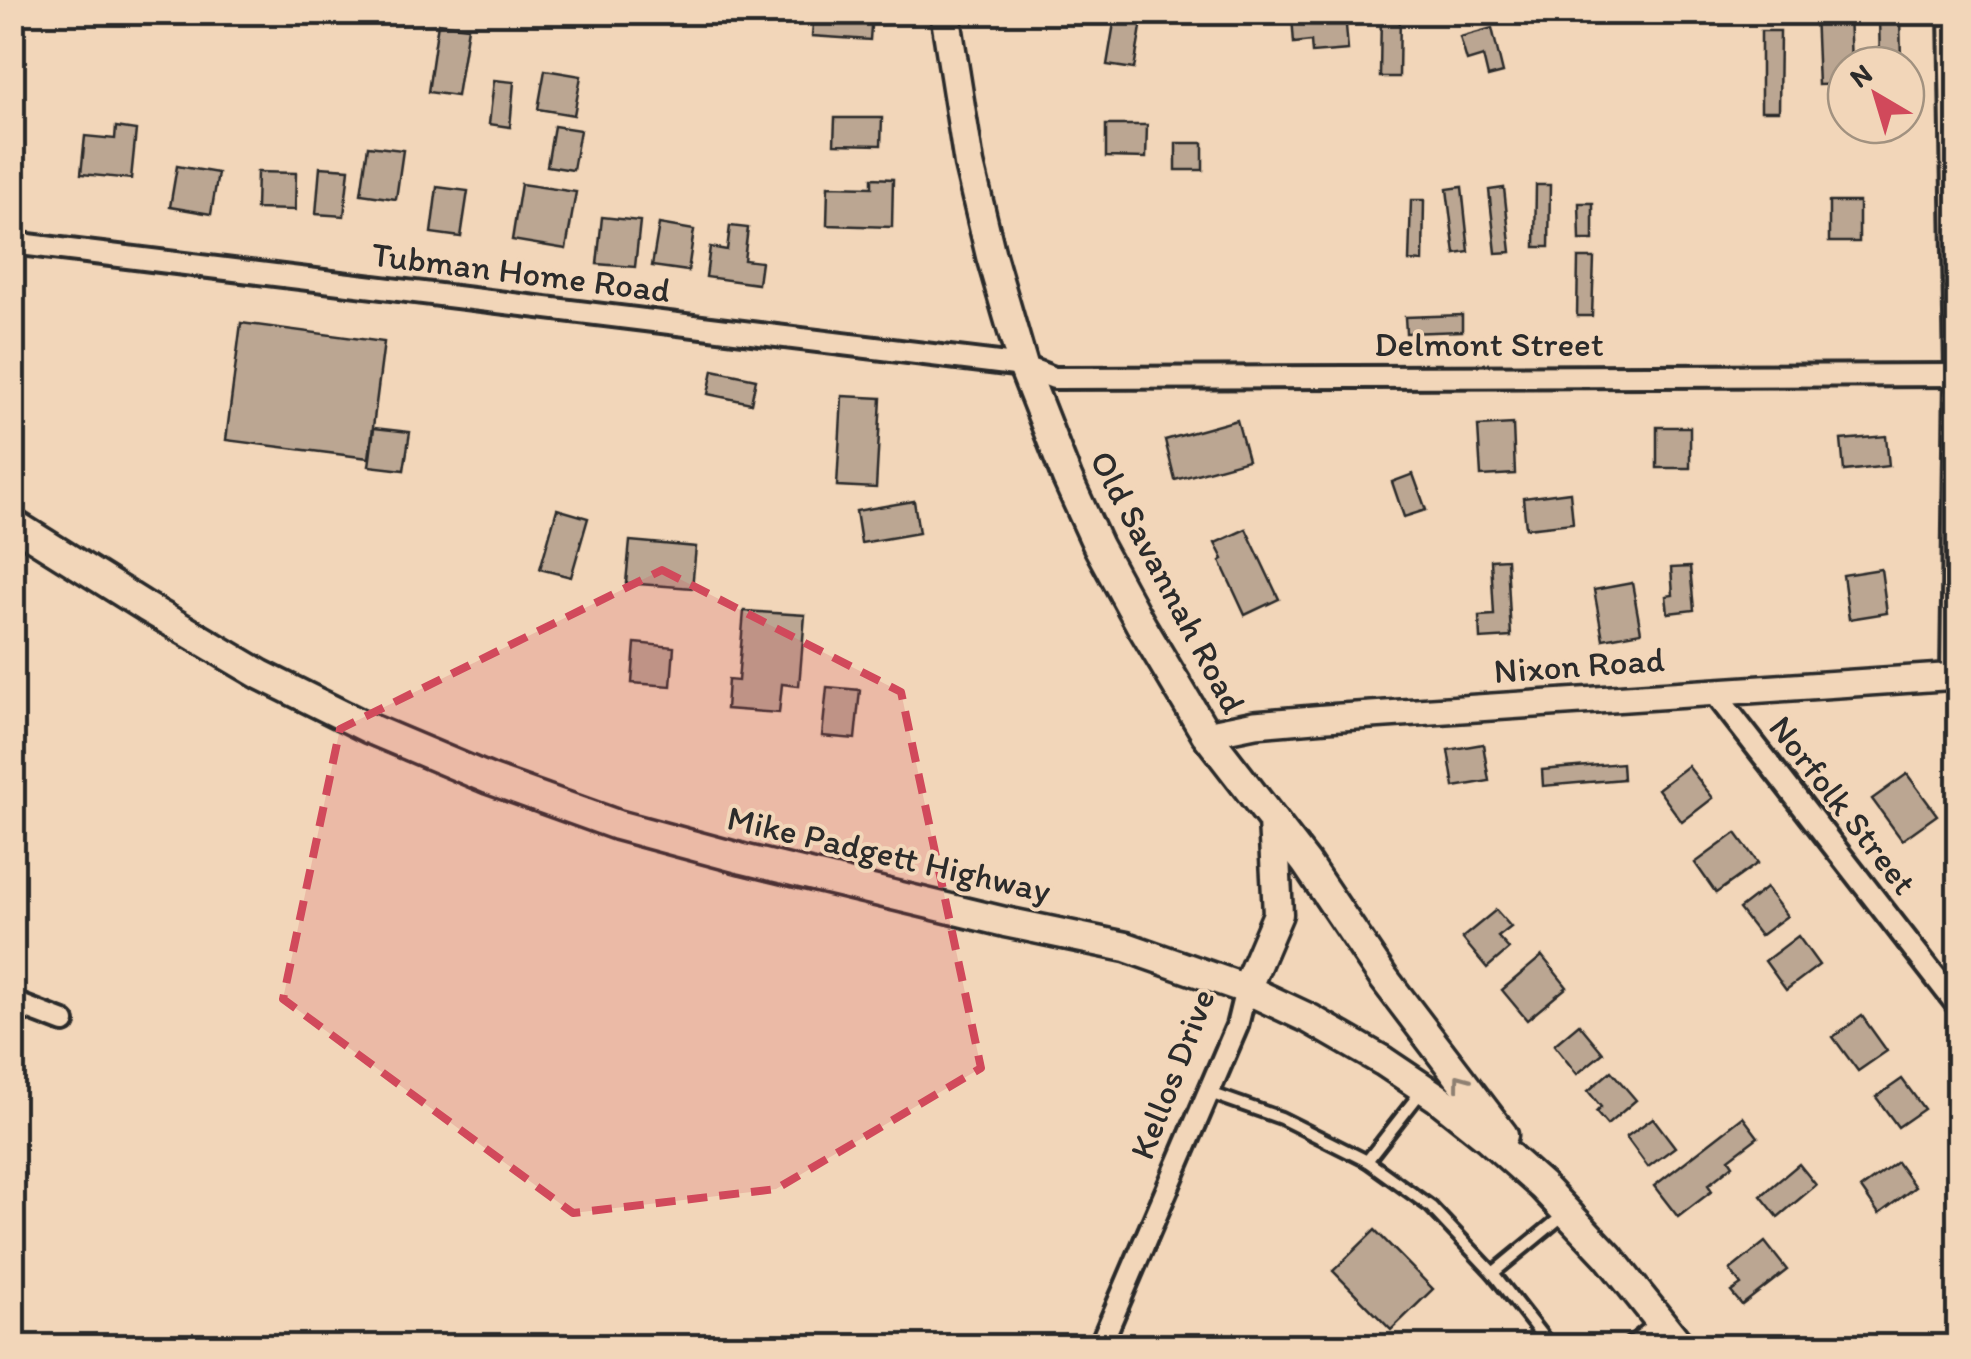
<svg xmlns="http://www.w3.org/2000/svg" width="1971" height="1359" viewBox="0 0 1971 1359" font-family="Itim,sans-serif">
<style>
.building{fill:#bba692;stroke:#2b2b2b;stroke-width:2.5}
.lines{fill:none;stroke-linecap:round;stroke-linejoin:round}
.service-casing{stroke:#2b2b2b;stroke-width:18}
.minor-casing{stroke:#2b2b2b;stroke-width:28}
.tertiary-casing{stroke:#2b2b2b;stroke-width:32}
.secondary-casing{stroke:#2b2b2b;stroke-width:35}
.service{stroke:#f2d6b9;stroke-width:10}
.minor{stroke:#f2d6b9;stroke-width:20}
.tertiary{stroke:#f2d6b9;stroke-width:25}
.secondary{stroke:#f2d6b9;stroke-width:28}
.oneway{stroke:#8e8072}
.marked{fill:#d1495b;fill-opacity:0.2;stroke:#d1495b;stroke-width:8;stroke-dasharray:20 12;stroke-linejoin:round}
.labels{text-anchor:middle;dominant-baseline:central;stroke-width:8;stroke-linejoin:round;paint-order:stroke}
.street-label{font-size:35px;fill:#2b2b2b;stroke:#f2d6b9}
</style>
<rect width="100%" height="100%" fill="#f2d6b9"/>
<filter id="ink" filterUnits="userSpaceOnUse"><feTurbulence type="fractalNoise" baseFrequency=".01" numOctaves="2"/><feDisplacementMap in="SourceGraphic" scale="20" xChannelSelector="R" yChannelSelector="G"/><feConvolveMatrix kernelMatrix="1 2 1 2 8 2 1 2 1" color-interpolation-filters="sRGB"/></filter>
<g filter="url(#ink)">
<g class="building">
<polygon points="814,12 872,12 870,40 812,36"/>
<polygon points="1381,12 1400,12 1399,77 1380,77"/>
<polygon points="1815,12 1849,12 1851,65 1846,65 1846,84 1818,85"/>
<polygon points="1345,13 1348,50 1312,53 1311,41 1294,43 1292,17"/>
<polygon points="1879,15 1900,15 1901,65 1880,65"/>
<polygon points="1115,17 1142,21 1134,69 1107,65"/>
<polygon points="438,23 468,27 457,96 428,92"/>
<polygon points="1492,28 1503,73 1488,77 1483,56 1467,61 1460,37"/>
<polygon points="1761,31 1780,31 1779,111 1761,111"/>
<polygon points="545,70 581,76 574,115 538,109"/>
<polygon points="494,80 514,82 510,127 489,124"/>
<polygon points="835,118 882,118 881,145 834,144"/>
<polygon points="1106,125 1147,125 1146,158 1106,157"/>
<polygon points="554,126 580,130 573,170 547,166"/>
<polygon points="116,127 136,130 131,179 81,174 85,136 115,139"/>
<rect x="1176" y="143" width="27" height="27"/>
<polygon points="368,146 403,150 396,199 361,194"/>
<polygon points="177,166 218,173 211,214 170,207"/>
<polygon points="320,167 349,169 344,216 316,214"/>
<polygon points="257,172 296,173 295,210 256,209"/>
<polygon points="872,178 893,179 892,227 827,225 828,186 872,187"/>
<polygon points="521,184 576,192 566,249 512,240"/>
<polygon points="1536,185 1550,185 1549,247 1535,247"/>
<polygon points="437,187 468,191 461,237 431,233"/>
<polygon points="1462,187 1469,252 1455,254 1447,189"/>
<polygon points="1504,188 1511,252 1496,253 1489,190"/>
<polygon points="1411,200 1424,200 1423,262 1409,261"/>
<rect x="1829" y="202" width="30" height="40"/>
<polygon points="1579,203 1593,203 1593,240 1580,240"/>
<polygon points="602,217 640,221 635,267 597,264"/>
<polygon points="659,224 694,230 688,271 652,266"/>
<polygon points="730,226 748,228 744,260 761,262 758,284 706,277 710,247 727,250"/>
<polygon points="1578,258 1594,258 1592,316 1577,316"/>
<polygon points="1462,315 1462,331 1406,333 1405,317"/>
<polygon points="241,323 384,342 369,458 226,440"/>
<polygon points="713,370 756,379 751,403 708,394"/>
<polygon points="842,396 881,398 876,488 837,486"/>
<polygon points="1237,420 1248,460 1175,480 1165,440"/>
<polygon points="1513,424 1515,474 1481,476 1478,426"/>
<rect x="1657" y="427" width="33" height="41"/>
<polygon points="374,428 410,432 404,470 369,466"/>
<polygon points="1886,436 1889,466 1844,471 1841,440"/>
<polygon points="1413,474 1426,510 1404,517 1392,482"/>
<polygon points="1570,492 1573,523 1526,528 1523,498"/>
<polygon points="914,501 919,533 861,543 856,511"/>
<polygon points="557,509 588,518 571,577 540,569"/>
<polygon points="1246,529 1279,599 1245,615 1220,561 1223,559 1215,543"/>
<polygon points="630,541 696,547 692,588 626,583"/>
<polygon points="1507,559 1511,637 1480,639 1479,616 1494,615 1491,560"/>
<polygon points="1690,567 1694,610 1668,613 1666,596 1673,595 1671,568"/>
<polygon points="1881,569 1887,613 1849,619 1843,575"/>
<polygon points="1632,583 1641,632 1603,639 1594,590"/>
<polygon points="744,611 805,615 799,686 782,684 779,713 726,709 728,680 738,681"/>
<polygon points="635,643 674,647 671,686 632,683"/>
<polygon points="827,687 860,690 855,739 822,736"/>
<polygon points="1483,744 1489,781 1454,787 1448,750"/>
<polygon points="1622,763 1623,779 1543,786 1542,770"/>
<polygon points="1688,766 1713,798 1682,822 1658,789"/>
<polygon points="1907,774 1937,815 1902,840 1872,799"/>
<polygon points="1736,833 1758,863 1716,893 1695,863"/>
<polygon points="1766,888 1787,916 1760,936 1739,909"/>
<polygon points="1496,910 1511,927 1498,937 1509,949 1487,968 1462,938"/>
<polygon points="1798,936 1819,965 1786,990 1765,961"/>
<polygon points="1542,956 1567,987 1527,1020 1502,990"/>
<polygon points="1862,1016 1887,1051 1858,1071 1833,1037"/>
<polygon points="1579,1024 1603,1053 1577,1074 1554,1045"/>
<polygon points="1611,1071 1636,1100 1607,1125 1596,1112 1601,1107 1588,1091"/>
<polygon points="1902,1079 1924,1109 1898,1127 1876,1097"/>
<polygon points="1743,1117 1758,1137 1729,1159 1733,1165 1708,1185 1712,1191 1678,1217 1654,1186"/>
<polygon points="1653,1118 1675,1147 1648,1167 1626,1137"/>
<polygon points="1897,1162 1915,1187 1879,1214 1861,1188"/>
<polygon points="1799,1164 1816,1185 1778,1217 1761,1196"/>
<polygon points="1375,1230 1433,1289 1391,1330 1333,1271"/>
<polygon points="1765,1242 1787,1270 1742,1305 1731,1292 1741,1285 1730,1270"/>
</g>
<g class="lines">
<g class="service-casing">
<g id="service">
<polyline points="1210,1093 1281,1118 1367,1161 1424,1088"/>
<polyline points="1367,1161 1431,1207 1493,1273 1550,1346"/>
<polyline points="1493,1273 1566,1213"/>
<polyline points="1627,1346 1657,1322"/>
</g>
</g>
<g class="minor-casing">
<g id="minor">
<polyline points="1950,12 1956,375 1952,676"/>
<polyline points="12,243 1023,366 1054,378 1958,375"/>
<polyline points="1713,691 1958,1006"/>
<polyline points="12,1002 64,1022"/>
<polyline points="1100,1346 1237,1026 1246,989"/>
</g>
</g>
<g class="tertiary-casing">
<polyline id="tertiary" points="1206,734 1255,724 1326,718 1958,676"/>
</g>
<g class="secondary-casing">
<g id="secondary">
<polyline points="945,12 969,164 991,256 1023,366 1067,478 1098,546 1141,625 1206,734 1306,863 1383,977 1503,1135"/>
<polyline points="12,523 146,607 261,675 368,728 489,779 617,825 743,859 1005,922 1126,947 1246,989 1310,1019 1383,1061 1438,1098 1487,1137 1542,1186 1608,1256 1680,1346"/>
<polyline points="1246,989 1278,914 1273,821"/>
</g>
</g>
<use href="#service" class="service"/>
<use href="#minor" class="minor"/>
<use href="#tertiary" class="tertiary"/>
<use href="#secondary" class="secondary"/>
</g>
<defs><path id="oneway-chevron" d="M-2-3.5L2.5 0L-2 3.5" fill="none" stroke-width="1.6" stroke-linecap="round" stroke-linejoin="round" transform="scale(2.5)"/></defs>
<use class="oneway" href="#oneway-chevron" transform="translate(1461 1081) rotate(-127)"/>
</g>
<path class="marked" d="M662,570L901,692L981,1068L776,1189L573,1213L283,999L340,729Z"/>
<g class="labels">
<g class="street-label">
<text transform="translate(521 272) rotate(7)">Tubman Home Road</text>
<text x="1489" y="344">Delmont Street</text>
<text transform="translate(1168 582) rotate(62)">Old Savannah Road</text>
<text transform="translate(1579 665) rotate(-4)">Nixon Road</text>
<text transform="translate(1843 805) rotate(52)">Norfolk Street</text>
<text transform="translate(889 854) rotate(13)">Mike Padgett Highway</text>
<text transform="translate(1172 1074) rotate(-69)">Kellos Drive</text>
</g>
</g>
<rect width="1971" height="1359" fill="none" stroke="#f2d6b9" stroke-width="50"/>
<rect x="25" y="25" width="1921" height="1309" fill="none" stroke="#2b2b2b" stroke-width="4" filter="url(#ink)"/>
<g transform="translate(1876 95) rotate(322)"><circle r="48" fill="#f2d6b9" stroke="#a29280" stroke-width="2.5"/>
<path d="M0-8L18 38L0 25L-18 38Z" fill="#d1495b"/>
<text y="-15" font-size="28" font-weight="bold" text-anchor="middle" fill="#2b2b2b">N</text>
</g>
</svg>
